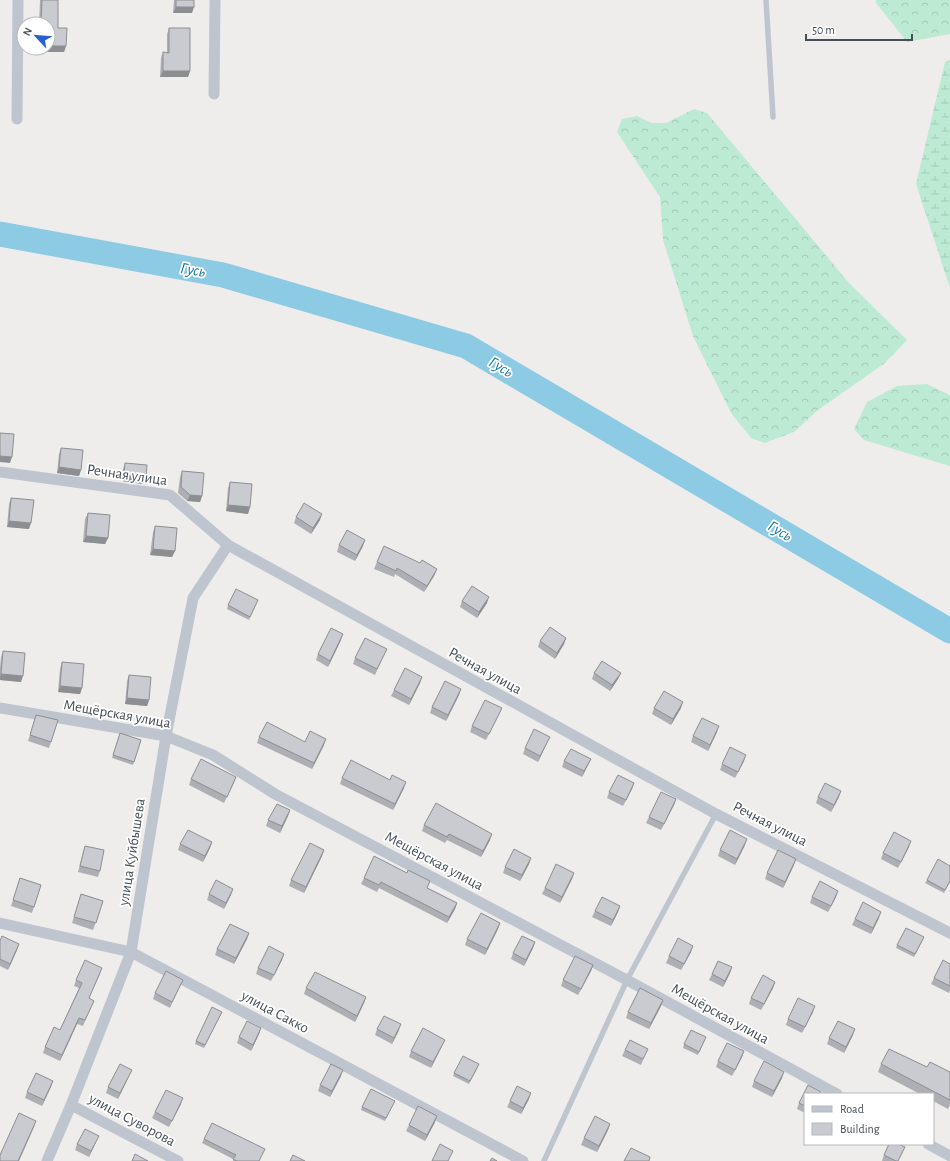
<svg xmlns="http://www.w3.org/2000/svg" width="950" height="1161" viewBox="0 0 950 1161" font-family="'Alegreya Sans',sans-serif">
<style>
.forest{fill:url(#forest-crowns)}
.wetland{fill:url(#wetland-marsh)}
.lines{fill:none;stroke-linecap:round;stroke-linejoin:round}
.river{stroke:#8dcbe4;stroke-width:25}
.lane{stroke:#bec5ce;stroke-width:5.5}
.street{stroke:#bec5ce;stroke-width:11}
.wall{fill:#aeafb4}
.shaded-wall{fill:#8d8e92}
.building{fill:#cacbd1;stroke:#8d8e92}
.labels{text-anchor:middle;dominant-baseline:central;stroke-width:3.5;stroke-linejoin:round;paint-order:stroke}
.street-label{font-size:15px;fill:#464e58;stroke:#fff}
.water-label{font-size:16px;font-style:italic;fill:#16749b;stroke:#fff}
</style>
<defs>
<pattern id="forest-crowns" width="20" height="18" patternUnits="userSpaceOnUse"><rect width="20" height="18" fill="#bdead2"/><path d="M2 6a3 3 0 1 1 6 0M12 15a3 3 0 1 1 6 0" fill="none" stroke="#a4cab6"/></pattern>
<pattern id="wetland-marsh" width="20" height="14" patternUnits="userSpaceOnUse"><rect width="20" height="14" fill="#bdead2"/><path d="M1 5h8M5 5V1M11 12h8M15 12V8" fill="none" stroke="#a4cab6"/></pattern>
</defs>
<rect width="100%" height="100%" fill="#efedec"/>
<g class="forest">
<polygon points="876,0 950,0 950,34 907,42 876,3"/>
<polygon points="694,109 707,113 850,284 907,340 885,363 818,410 794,432 765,443 751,438 731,413 693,336 663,240 660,197 617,132 622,119 637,116 652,123 666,123"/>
<polygon points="927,384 950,395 950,466 864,440 854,429 867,402 897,386"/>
</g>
<polygon class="wetland" points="950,60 950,288 916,184 945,62"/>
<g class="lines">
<polyline class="river" points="0,234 223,275 466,346 950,631"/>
<g class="lane">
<polyline points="766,0 773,117"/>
<polyline points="544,1161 627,980 716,814"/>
</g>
<g class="street">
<polyline points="214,94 215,0"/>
<polyline points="17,119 18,0"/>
<polyline points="0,472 170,495 228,545 716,814 950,933"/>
<polyline points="0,708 166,736 213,755 275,794 627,980 837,1094"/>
<polyline points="0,923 131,952 523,1161"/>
<polyline points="71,1105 178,1161"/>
<polyline points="928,1144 950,1156"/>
<polyline points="47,1161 71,1105 131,952 166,736 193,598 228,545"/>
</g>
</g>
<g class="wall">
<polygon points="40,0 58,0 58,28 66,46 64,52 38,52 38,48 48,48 48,24 39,24"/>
<polygon points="174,0 194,0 192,13 173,13"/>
<polygon points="169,28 190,71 188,77 160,77 161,58 163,52 167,53 167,34"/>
<polygon points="61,448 81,470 79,476 57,473 59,454"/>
<polygon points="125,463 143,484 122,481 123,469"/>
<polygon points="182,471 202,496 200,502 187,501 178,493 180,477"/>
<polygon points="230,482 250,507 248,514 226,511 228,488"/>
<polygon points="11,498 29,529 7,527 9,504"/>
<polygon points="88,513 108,538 105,544 83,542 85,519"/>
<polygon points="296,517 320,520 311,534 294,523"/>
<polygon points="155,526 175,551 172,557 150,555 153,532"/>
<polygon points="339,545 363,546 355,561 337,552"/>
<polygon points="377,562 420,563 437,569 434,576 424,592 395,574 394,577 374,569"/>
<polygon points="258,600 249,620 227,609 228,605"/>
<polygon points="462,601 487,603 477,618 460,607"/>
<polygon points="566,638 564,644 555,659 538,647 540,641"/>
<polygon points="341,640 328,667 316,660 318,654"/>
<polygon points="387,649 384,655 375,675 353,664 355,658"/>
<polygon points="3,651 21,682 0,680 0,667 1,657"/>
<polygon points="62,662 82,688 80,694 58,692 60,669"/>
<polygon points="594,673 621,673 618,679 610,691 592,679"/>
<polygon points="129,675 149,700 147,706 125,704 127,681"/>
<polygon points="422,677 420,683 409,705 391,696 394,690"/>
<polygon points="461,689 459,695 446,721 430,713 432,707"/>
<polygon points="654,708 681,708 671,725 652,714"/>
<polygon points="499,714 486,740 470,732 472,726"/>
<polygon points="36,715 51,742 49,748 28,741"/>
<polygon points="717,732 708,751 691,742 693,736"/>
<polygon points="120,733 141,740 133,765 112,758"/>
<polygon points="259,737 305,742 324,745 312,769 257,743"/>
<polygon points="547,743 538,762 523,754 525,748"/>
<polygon points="591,759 582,777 562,767 564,761"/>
<polygon points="744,761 735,778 720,770 722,764"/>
<polygon points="236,777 234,783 224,803 189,785 191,779"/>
<polygon points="342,778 404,788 393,810 340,784"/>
<polygon points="634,783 632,789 623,806 607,798 609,792"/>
<polygon points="818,797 839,797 831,812 816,803"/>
<polygon points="676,799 674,805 661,830 646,823 649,817"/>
<polygon points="290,810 288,816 280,833 266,826 268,820"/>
<polygon points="424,825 490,840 481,857 447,840 445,843 422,831"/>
<polygon points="212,842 210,848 203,862 178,850 180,844"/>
<polygon points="745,845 735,865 718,856 720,850"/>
<polygon points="85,846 100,871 98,877 78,872 83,852"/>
<polygon points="909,847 898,868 881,859 883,853"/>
<polygon points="324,850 322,856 304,893 289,886 291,880"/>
<polygon points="531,858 529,864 520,881 503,873 505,867"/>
<polygon points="794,865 783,888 765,879 767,873"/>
<polygon points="950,866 950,882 944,893 925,883 927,880"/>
<polygon points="574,873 572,879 560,903 542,894 545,888"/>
<polygon points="20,878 41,885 32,913 11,906"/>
<polygon points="364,878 428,888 457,903 455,909 447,923 379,888 377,892 361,884"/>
<polygon points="233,889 224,909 207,900 209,894"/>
<polygon points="81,894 103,901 93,930 72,923"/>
<polygon points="812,897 836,897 828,912 810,903"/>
<polygon points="620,906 618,912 611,926 592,917 595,911"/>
<polygon points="879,918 871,934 852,925 855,919"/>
<polygon points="500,923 498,929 485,955 465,945 467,939"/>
<polygon points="249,933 247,939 234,964 215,955 217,949"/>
<polygon points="923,940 914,957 896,948 897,945"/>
<polygon points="0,941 17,950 8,970 0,966"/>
<polygon points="535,942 533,948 524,966 511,959 513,953"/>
<polygon points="691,952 681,970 666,963 669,956"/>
<polygon points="284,954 282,960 271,981 256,974 258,968"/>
<polygon points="950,964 950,990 949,993 931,984 934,978"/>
<polygon points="593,965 591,971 578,995 561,986 563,980"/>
<polygon points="732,967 730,973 723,987 709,980 712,974"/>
<polygon points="100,974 89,998 94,1001 83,1026 77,1024 60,1061 43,1053 45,1047 60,1030 79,988 74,986 76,980"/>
<polygon points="183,980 180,986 170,1008 153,999 155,993"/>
<polygon points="775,982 773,988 761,1010 749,1004 751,998"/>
<polygon points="306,988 366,997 364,1003 355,1022 304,994"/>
<polygon points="663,1000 661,1006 649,1029 626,1018 628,1012"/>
<polygon points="222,1012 204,1048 195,1044 196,1041"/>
<polygon points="813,1012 802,1033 786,1025 788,1019"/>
<polygon points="261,1028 259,1034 251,1051 237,1043 239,1037"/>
<polygon points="377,1029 399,1030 392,1044 375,1035"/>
<polygon points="853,1035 844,1053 827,1044 829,1038"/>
<polygon points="705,1040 698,1055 683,1048 684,1044"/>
<polygon points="442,1046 431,1068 409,1057 411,1051"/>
<polygon points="625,1050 645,1055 641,1065 622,1056"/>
<polygon points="744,1051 742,1057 732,1076 716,1067 718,1061"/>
<polygon points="881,1064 927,1067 950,1072 950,1105 948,1109 933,1101 933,1094 920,1094 878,1072"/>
<polygon points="478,1067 469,1084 453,1076 454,1073"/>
<polygon points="129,1076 118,1099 106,1093 108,1087"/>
<polygon points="341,1076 330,1097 318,1091 320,1085"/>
<polygon points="782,1078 772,1097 752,1087 754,1081"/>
<polygon points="53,1081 42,1106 25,1098 27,1092"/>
<polygon points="805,1094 805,1113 797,1109 799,1103"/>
<polygon points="529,1099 521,1114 507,1107 510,1101"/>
<polygon points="395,1101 385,1121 361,1110 362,1107"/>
<polygon points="181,1104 169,1127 152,1118 155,1112"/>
<polygon points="435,1122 425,1141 406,1131 409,1125"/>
<polygon points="610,1124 608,1130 597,1152 581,1145 584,1138"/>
<polygon points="204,1139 263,1153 259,1161 233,1161 233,1159 202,1143"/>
<polygon points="96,1142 89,1157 75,1150 77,1144"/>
<polygon points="902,1153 898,1161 882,1161 884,1155"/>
</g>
<g class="shaded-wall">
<polygon points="176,7 194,7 192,13 173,13"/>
<polygon points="48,46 66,46 64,52 38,52 39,48 48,48"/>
<polygon points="163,71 190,71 188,77 160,77"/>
<polygon points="0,456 12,457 10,463 0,462"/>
<polygon points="59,467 81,470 79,476 57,473"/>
<polygon points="124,475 146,478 143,484 122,481"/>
<polygon points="190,495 202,496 200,502 187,501"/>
<polygon points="228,505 250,507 248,514 226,511"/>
<polygon points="322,514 320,520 311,534 313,528"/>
<polygon points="9,521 31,523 29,529 7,527"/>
<polygon points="86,536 108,538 105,544 83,542"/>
<polygon points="365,540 363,546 355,561 357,555"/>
<polygon points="153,549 175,551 172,557 150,555"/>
<polygon points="437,569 434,576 424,592 427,586"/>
<polygon points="489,597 487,603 477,618 479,612"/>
<polygon points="343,634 341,640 328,667 330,661"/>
<polygon points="566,638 564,644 555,659 557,653"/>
<polygon points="621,673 618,679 610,691 612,685"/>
<polygon points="1,674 23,676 21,682 0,680 0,677"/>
<polygon points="422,677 420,683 409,705 411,699"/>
<polygon points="60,686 82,688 80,694 58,692"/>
<polygon points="461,689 459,695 446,721 448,715"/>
<polygon points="127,698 149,700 147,706 125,704"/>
<polygon points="683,702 681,708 671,725 673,719"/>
<polygon points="719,726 717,732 708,751 710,745"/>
<polygon points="550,737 547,743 538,762 540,756"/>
<polygon points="326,739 324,745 312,769 314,763"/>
<polygon points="746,755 744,761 735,778 738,772"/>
<polygon points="591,759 582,777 584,771"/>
<polygon points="406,782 404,788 393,810 395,804"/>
<polygon points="634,783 632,789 623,806 626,800"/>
<polygon points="841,791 839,797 831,812 834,805"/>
<polygon points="676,799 674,805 661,830 664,824"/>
<polygon points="290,810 288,816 280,833 282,826"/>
<polygon points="492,834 490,840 481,857 483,851"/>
<polygon points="747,839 745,845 735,865 737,859"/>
<polygon points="911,841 909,847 898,868 901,862"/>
<polygon points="212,842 210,848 203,862 205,856"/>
<polygon points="324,850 322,856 304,893 306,887"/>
<polygon points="531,858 529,864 520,881 522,875"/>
<polygon points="796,859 794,865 783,888 785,882"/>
<polygon points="574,873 572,879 560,903 562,897"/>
<polygon points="233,889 231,895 224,909 226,903"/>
<polygon points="838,891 836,897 828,912 831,906"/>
<polygon points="457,903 455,909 447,923 449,917"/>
<polygon points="620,906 618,912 611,926 613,920"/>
<polygon points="881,912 879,918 871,934 873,928"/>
<polygon points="500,923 498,929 485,955 487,949"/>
<polygon points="249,933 247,939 234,964 236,958"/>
<polygon points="535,942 533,948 524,966 526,960"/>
<polygon points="19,944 17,950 8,970 10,964"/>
<polygon points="693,946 691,952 681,970"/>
<polygon points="284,954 282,960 271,981 274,975"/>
<polygon points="593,965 591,971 578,995"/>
<polygon points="732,967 730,973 723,987 725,981"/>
<polygon points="775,982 773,988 761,1010"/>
<polygon points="366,997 364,1003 355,1022 357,1016"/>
<polygon points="663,1000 661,1006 649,1029 651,1023"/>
<polygon points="815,1006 813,1012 802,1033 805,1027"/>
<polygon points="79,1018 77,1024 60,1061 62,1055"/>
<polygon points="401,1024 399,1030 392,1044 394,1038"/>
<polygon points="261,1028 259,1034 251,1051 253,1045"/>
<polygon points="855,1029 853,1035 844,1053 846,1047"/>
<polygon points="445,1040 431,1068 433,1062"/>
<polygon points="744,1051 742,1057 732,1076 735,1070"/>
<polygon points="132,1070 129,1076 118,1099 120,1093"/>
<polygon points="343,1070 341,1076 330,1097 332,1091"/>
<polygon points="784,1072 782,1078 772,1097 774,1091"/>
<polygon points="53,1081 51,1087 42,1106 44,1100"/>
<polygon points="531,1093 529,1099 521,1114 523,1108"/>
<polygon points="183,1098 181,1104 169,1127 172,1121"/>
<polygon points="437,1116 435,1122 425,1141 427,1135"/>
<polygon points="36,1121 34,1127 19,1161 18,1161"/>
<polygon points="610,1124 608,1130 597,1152 599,1146"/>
<polygon points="99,1136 96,1142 89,1157 91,1151"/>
</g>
<g class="building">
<polygon points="42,0 58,0 58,28 67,28 66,46 48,46 48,24 41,24"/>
<rect x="176" y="0" width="18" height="7"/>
<polygon points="169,28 190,28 190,71 163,71 163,52 169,53"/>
<polygon points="0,433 14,434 12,457 0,456"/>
<polygon points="61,448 83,450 81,470 59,467"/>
<polygon points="125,463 147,465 146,478 124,475"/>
<polygon points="182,471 204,473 202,496 190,495 181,487"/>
<polygon points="230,482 252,484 250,507 228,505"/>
<polygon points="11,498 34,500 31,523 9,521"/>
<polygon points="304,503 322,514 313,528 296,517"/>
<polygon points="88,513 110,515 108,538 86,536"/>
<polygon points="155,526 177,528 175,551 153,549"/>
<polygon points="347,530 365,540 357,555 339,545"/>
<polygon points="384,546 420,563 422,560 437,569 427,586 397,568 396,571 377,562"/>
<polygon points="472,586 489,597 479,612 462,601"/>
<polygon points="236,589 258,600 250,617 228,605"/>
<polygon points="550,627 566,638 557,653 540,641"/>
<polygon points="331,628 343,634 330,661 318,654"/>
<polygon points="365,638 387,649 377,669 355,658"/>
<polygon points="3,651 25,653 23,676 1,674"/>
<polygon points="602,661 621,673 612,685 594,673"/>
<polygon points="62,662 84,664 82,688 60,686"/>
<polygon points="405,668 422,677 411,699 394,690"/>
<polygon points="129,675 151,677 149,700 127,698"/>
<polygon points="445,681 461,689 448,715 432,707"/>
<polygon points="664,691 683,702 673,719 654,708"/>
<polygon points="485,700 502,708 489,734 472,726"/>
<polygon points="36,715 58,720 51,742 30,735"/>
<polygon points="702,718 719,726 710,745 693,736"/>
<polygon points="267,722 305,742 310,731 326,739 314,763 259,737"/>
<polygon points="534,729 550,737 540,756 525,748"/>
<polygon points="120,733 141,740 134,762 113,755"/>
<polygon points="730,747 746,755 738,772 722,764"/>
<polygon points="571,749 591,759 584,771 564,761"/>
<polygon points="201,759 236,777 227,797 191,779"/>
<polygon points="351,760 390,780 392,775 406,782 395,804 342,778"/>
<polygon points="618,775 634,783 626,800 609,792"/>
<polygon points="825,783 841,791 834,805 818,797"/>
<polygon points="661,792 676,799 664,824 649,817"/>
<polygon points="436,803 492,834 483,851 449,834 447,837 424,825"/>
<polygon points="277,804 290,810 282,826 268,820"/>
<polygon points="188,830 212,842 205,856 180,844"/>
<polygon points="730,830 747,839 737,859 720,850"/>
<polygon points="894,832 911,841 901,862 883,853"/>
<polygon points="310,843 324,850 306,887 291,880"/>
<polygon points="85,846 104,850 100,871 80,866"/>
<polygon points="514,849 531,858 522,875 505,867"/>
<polygon points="778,850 796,859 785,882 767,873"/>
<polygon points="374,856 407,873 408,870 430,881 427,888 457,903 449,917 381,882 379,885 364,878"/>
<polygon points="938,859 950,866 950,881 945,890 927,880"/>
<polygon points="556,864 574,873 562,897 545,888"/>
<polygon points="20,878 41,885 34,907 13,900"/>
<polygon points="216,880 233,889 226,903 209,894"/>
<polygon points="820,881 838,891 831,906 812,897"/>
<polygon points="81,894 103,901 96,923 74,917"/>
<polygon points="602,897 620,906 613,920 595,911"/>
<polygon points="863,902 881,912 873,928 855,919"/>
<polygon points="481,913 500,923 487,949 467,939"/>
<polygon points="230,924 249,933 236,958 217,949"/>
<polygon points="906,928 924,937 915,954 897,945"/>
<polygon points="2,936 19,944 10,964 0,959 0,941"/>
<polygon points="522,936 535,942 526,960 513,953"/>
<polygon points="678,938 693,946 684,964 669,956"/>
<polygon points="269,946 284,954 274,975 258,968"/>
<polygon points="575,956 593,965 581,989 563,980"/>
<polygon points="85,960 102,968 89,998 94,1001 85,1020 79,1018 62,1055 45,1047 54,1027 60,1030 82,983 76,980"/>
<polygon points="943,960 950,964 950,986 934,978"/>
<polygon points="718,961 732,967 725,981 712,974"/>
<polygon points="166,971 183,980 172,1002 155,993"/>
<polygon points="315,972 366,997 357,1016 306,988"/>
<polygon points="763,975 775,982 764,1004 751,998"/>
<polygon points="640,988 663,1000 651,1023 628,1012"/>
<polygon points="798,998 815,1006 805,1027 788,1019"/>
<polygon points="212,1007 222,1012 205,1045 196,1041"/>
<polygon points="384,1016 401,1024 394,1038 377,1029"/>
<polygon points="247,1021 261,1028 253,1045 239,1037"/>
<polygon points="838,1021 855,1029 846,1047 829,1038"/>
<polygon points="423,1028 445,1040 433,1062 411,1051"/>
<polygon points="691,1030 706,1037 699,1052 684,1044"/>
<polygon points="630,1040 648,1049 643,1059 625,1050"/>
<polygon points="727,1043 744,1051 735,1070 718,1061"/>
<polygon points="889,1049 927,1067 930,1062 950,1072 950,1100 881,1064"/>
<polygon points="463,1056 479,1064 470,1081 454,1073"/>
<polygon points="764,1061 784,1072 774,1091 754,1081"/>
<polygon points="120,1064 132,1070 120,1093 108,1087"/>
<polygon points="331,1064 343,1070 332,1091 320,1085"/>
<polygon points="36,1073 53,1081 44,1100 27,1092"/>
<polygon points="808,1085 821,1092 820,1094 805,1094 805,1106 799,1103"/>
<polygon points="517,1086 531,1093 523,1108 510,1101"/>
<polygon points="371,1089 395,1101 386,1118 362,1107"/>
<polygon points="166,1090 183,1098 172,1121 155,1112"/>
<polygon points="418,1106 437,1116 427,1135 409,1125"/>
<polygon points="19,1113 36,1121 18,1161 0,1161 0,1155"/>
<polygon points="595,1116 610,1124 599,1146 584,1138"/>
<polygon points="212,1123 265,1149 259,1161 237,1161 233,1159 236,1155 204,1139"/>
<polygon points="85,1129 99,1136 91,1151 77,1144"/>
<polygon points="440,1144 453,1151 448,1161 432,1161"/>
<polygon points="889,1144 898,1144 905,1147 898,1161 896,1161 884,1155"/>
<polygon points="631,1148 650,1157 649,1161 624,1161"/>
<polygon points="135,1154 148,1161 132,1161"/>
<polygon points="293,1155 305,1161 290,1161"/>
<polygon points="492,1158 497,1161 490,1161"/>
</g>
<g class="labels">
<g class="street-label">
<text transform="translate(127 475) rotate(8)">Речная улица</text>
<text transform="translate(485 671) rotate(29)">Речная улица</text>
<text transform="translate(117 714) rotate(10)">Мещёрская улица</text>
<text transform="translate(770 824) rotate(27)">Речная улица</text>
<text transform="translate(132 852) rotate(-81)">улица Куйбышева</text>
<text transform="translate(434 861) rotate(28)">Мещёрская улица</text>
<text transform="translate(275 1012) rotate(28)">улица Сакко</text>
<text transform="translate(720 1014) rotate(29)">Мещёрская улица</text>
<text transform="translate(132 1120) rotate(28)">улица Суворова</text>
</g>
<g class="water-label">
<text transform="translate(193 270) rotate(10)">Гусь</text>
<text transform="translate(501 367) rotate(30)">Гусь</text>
<text transform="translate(780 531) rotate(30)">Гусь</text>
</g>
</g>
<rect x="804" y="1093" width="130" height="52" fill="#ffffff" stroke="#b5b8bc"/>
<rect x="812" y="1106" width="20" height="6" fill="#bec5ce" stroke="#b5b8bc"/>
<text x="840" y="1113" font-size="12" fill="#464e58">Road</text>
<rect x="812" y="1123" width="20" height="12" fill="#cacbd1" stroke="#b5b8bc"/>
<text x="840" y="1133" font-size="12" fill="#464e58">Building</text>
<g transform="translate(36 36) rotate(296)"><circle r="19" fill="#ffffff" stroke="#b5b8bc"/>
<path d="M0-3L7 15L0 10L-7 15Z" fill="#2661cf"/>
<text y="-6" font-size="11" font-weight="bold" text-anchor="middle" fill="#464e58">N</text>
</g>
<path d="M806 34v6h106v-6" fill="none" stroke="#464e58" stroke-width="2"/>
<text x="812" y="34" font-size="12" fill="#464e58" stroke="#ffffff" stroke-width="3" paint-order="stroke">50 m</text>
</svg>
